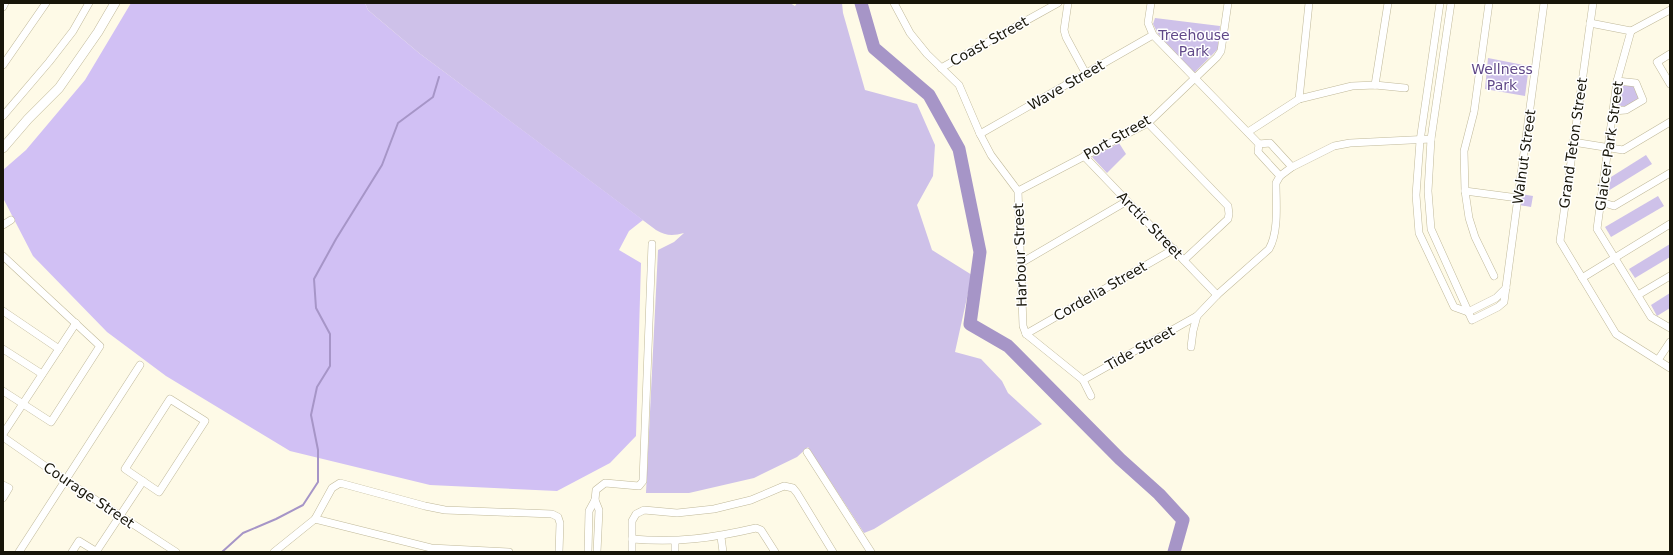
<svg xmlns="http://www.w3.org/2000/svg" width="1673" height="555" viewBox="0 0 1673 555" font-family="'DejaVu Sans',sans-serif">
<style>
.green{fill:#cec1e9}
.forest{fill:#d1c0f4}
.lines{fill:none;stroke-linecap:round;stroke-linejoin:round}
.stream{stroke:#a695c7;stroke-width:2}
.river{stroke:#a695c7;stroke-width:13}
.minor-casing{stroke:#c0b99a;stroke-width:8}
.tertiary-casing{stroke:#c0b99a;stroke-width:10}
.minor{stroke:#fff;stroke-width:7}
.tertiary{stroke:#fff;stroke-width:9}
.labels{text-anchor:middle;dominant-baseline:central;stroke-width:3;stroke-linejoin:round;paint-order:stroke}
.park-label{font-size:14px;fill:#604888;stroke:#fff}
.street-label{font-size:14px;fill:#171509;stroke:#fff}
</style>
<rect width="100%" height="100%" fill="#fefae7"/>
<g class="green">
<path d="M365,3H790L795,6L797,3H842L843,13L865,90L917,104L935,145L933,176L917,205L932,250L972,275L955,352L981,359L1002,381L1008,393L1042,424L874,529L864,533L808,447L797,457L754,478L689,493H646L658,250L674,242L684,233C673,236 666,236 656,230L419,53L368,10Z"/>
<polygon points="1155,18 1220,26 1218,49 1194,73 1158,34 1153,24"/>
<polygon points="1488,58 1529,66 1525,96 1485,89"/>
<polygon points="1620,85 1634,85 1640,100 1625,107 1618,105"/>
<polygon points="1119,143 1126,154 1107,173 1092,157"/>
<polygon points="1646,155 1652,164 1608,191 1611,177"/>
<polygon points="1520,194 1533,196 1531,207 1519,205"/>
<polygon points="1658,196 1664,206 1611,237 1605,227"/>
<polygon points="1670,244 1670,257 1635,278 1629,269"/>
<polygon points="1670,293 1670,308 1657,316 1651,305"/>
</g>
<polygon class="forest" points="131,3 365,3 368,10 419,53 643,220 629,231 619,250 641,263 636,436 610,463 557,491 430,485 290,451 166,376 107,332 33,256 3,198 3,170 26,150 85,80"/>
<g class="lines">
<polyline class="stream" points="222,552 243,533 276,519 303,505 318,482 318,450 311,415 317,387 330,366 330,334 316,308 314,279 336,239 382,165 398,123 433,97 439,77"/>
<polyline class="river" points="861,3 874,48 929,95 959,149 980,252 970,324 1008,346 1120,459 1159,494 1183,520 1174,552"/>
<g class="minor-casing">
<g id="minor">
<polyline points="894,3 910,33 927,54 959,85 980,134 991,155 1018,191 1023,326 1026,334 1083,380 1091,396"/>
<polyline points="1068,3 1064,30 1066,37 1086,74"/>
<polyline points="1151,3 1148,23 1153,35 1259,144 1270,143 1292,167"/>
<polyline points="1440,3 1420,141 1416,195 1419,233 1454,307 1468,312"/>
<polyline points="1451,3 1431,139 1428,191 1431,229 1472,320 1498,307 1504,302 1544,3"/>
<polyline points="1489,3 1474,112 1464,151 1465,191 1469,218 1475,237 1494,276"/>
<polyline points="1593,3 1560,241 1616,334 1670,368"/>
<polyline points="3,7 5,3"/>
<polyline points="1590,23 1631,31 1670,10"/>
<polyline points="1631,31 1617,81 1597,229 1651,317 1670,328"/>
<polyline points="1670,54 1657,62 1670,84"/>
<polyline points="3,65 46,3"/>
<polyline points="941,68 1058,3"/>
<polyline points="1375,85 1388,3"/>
<polyline points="1299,99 1309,3"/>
<polyline points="1613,111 1626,110 1643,100 1636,83 1617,81"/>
<polyline points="3,116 49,62 73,31 89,3"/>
<polyline points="1148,123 1228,206 1229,214 1228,219 1184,260"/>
<polyline points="1248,132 1299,99 1352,86 1375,85 1405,88"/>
<polyline points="980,134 1153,35"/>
<polyline points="1573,142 1623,150 1670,122"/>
<polyline points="1259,144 1258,152 1280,176"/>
<polyline points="1084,156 1217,295"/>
<polyline points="1018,191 1148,123 1217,57 1221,51 1228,3"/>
<polyline points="1465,191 1518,198"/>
<polyline points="1601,202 1614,206 1670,173"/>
<polyline points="3,225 11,220"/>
<polyline points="3,256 100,346 51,422 3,391"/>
<polyline points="1021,263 1127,201"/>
<polyline points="1582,278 1670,224"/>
<polyline points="1638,295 1670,276"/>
<polyline points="3,311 59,349"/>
<polyline points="1468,312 1496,298 1506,288"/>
<polyline points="1026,334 1174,249"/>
<path d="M1191,347L1193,331L1197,316L1217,295L1269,249C1279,232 1276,203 1276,183L1280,176L1292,167L1334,146L1350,143L1431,139"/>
<polyline points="3,349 42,374"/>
<polyline points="1658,360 1670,342"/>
<polyline points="1083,380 1197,316"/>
<polygon points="170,399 205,421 159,492 125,469"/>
<polyline points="3,434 76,323"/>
<polyline points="3,437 65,480 176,552"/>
<polyline points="807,452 871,552"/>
<polyline points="3,485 9,488 3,498"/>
<polyline points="595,500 599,510 597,552"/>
<polyline points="315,519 431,548 509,552"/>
<polyline points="721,537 723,552"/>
<path d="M632,539C677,543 713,538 756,528L761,530L775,552"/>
<polyline points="675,541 675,552"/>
<polyline points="19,552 140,365"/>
<polyline points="72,552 79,541 97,552"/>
<polyline points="96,552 143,481"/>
<polyline points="274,552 315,519 332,488 340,483 425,506 445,510 552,514 558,517 560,523 559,552"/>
<polyline points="588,552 589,511 595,500 596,490 605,483 639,486 643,481 652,244"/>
<polyline points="632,552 632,521 636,514 644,510 677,513 714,509 751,500 784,486 793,488 797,493 833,552"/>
</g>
</g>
<g class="tertiary-casing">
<polyline id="tertiary" points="3,148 28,119 59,88 98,32 115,3"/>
</g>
<use href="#minor" class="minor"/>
<use href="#tertiary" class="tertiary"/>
</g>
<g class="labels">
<g class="park-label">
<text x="1194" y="35">Treehouse<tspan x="1194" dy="16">Park</tspan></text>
<text x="1502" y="69">Wellness<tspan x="1502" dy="16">Park</tspan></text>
</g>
<g class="street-label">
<text transform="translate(989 41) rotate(-29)">Coast Street</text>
<text transform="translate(1066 85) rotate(-30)">Wave Street</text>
<text transform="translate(1117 137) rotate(-30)">Port Street</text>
<text transform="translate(1573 143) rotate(-82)">Grand Teton Street</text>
<text transform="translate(1609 146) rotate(-82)">Glaicer Park Street</text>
<text transform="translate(1524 157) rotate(-82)">Walnut Street</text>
<text transform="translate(1150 225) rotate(46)">Arctic Street</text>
<text transform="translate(1020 255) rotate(-92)">Harbour Street</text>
<text transform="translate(1100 291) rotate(-30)">Cordelia Street</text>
<text transform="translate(1140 348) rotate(-29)">Tide Street</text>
<text transform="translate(89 495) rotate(34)">Courage Street</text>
</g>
</g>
<rect width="1673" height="555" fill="none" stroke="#171509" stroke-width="8"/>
</svg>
